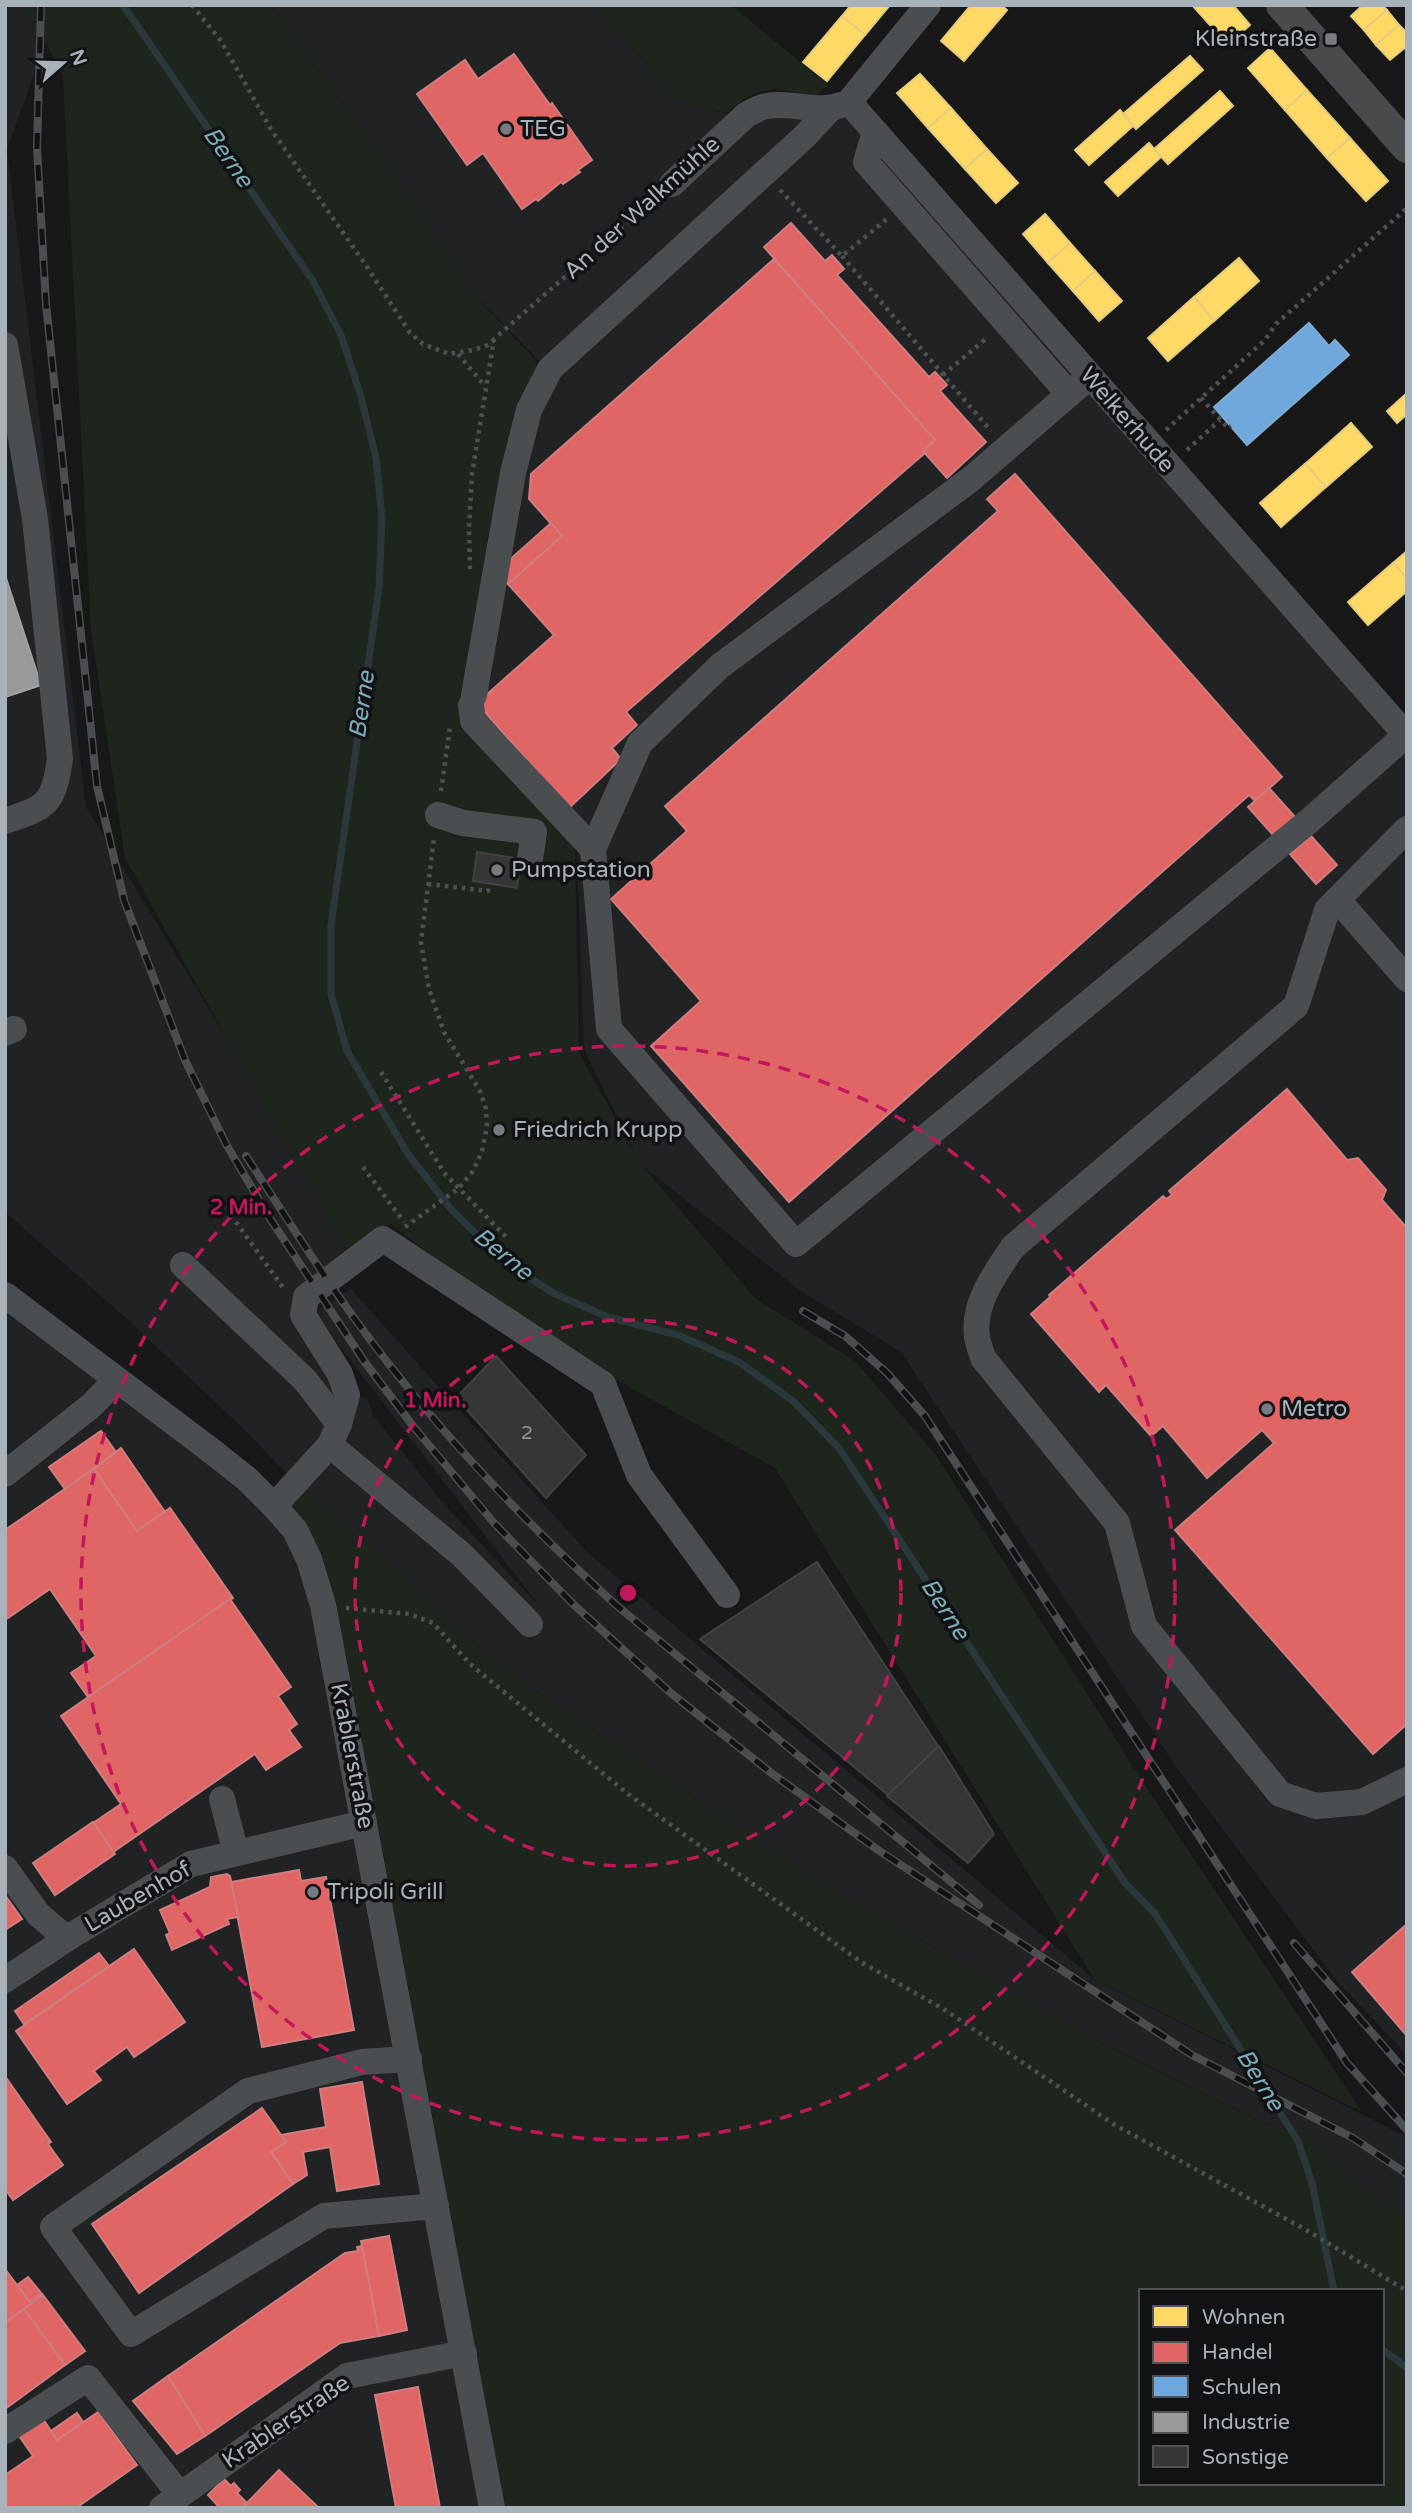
<svg xmlns="http://www.w3.org/2000/svg" width="1412" height="2513" viewBox="0 0 1412 2513" font-family="'Varela Round',sans-serif">
<style>
.built{fill:#212224}
.green{fill:#1e251d;fill-rule:evenodd}
.homes{fill:#ffd966;stroke:#e5cd7f;stroke-width:2}
.shops{fill:#e06666;stroke:#cf7d7f;stroke-width:2}
.schools{fill:#6fa8dc;stroke:#80abd2;stroke-width:2}
.industry{fill:#999;stroke:#9ea0a3;stroke-width:2}
.lines{fill:none;stroke-linecap:round;stroke-linejoin:round}
.stream{stroke:#2a383b;stroke-width:7}
.building{fill:#363637;stroke:#404244;stroke-width:2}
.path{stroke:#4e5052;stroke-width:4.5;stroke-dasharray:3.5 5;stroke-linecap:butt}
.minor{stroke:#4b4e51;stroke-width:26}
.major{stroke:#494a4c;stroke-width:32}
.rail-casing{stroke:#4b4e50;stroke-width:8}
.rail{stroke:#121214;stroke-width:5;stroke-dasharray:16;stroke-linecap:butt}
.ring{fill:none;stroke:#c2185b;stroke-width:3.5;stroke-dasharray:12 9}
.poi-dot{fill:#767c81;stroke:#121214;stroke-width:2.5}
.labels{text-anchor:middle;dominant-baseline:central;stroke-width:7;stroke-linejoin:round;paint-order:stroke}
.number-label{font-size:19px;fill:#8c9399}
.poi-label{font-size:23px;fill:#a8b2ba;stroke:#121214;text-anchor:start}
.street-label{font-size:23px;fill:#a8b2ba;stroke:#121214}
.water-label{font-size:24px;font-style:italic;fill:#7cacb7;stroke:#121214}
.centre{fill:#c2185b;stroke:#121214;stroke-width:3.5}
.ring-label{font-size:21px;text-anchor:middle;font-weight:bold;fill:#c2185b;stroke:#121214;stroke-width:7;stroke-linejoin:round;paint-order:stroke}
</style>
<rect width="100%" height="100%" fill="#181818"/>
<g class="built">
<polygon points="5,5 59,5 7,150 86,807 228,1040 347,1251 301,1290 353,1395 367,1398 373,1415 443,1503 540,1607 314,1313 351,1289 587,1552 1094,1979 1407,2137 1407,2219 1336,2167 1307,2135 1269,2125 1089,2037 815,1879 506,1671 277,1464 250,1435 126,1318 5,1212"/>
<polygon points="271,5 595,5 680,101 745,119 850,108 1407,743 1407,2055 1337,1981 1179,1771 901,1352 799,1290 640,1164 584,1049 577,847 465,723 543,365 467,287 391,172"/>
<polygon points="5,1297 247,1481 307,1560 485,2508 5,2508"/>
</g>
<g class="green">
<polygon points="22,5 271,5 391,172 467,287 529,353 540,367 466,723 575,847 579,1053 640,1163 755,1298 854,1360 936,1455 1141,1779 1362,2112 1094,1979 775,1468 527,1330 390,1223 347,1251 125,858 91,630 63,77 37,25"/>
<path d="M595,5H731L828,85L814,98C773,85 759,85 726,113L680,101Z"/>
<path d="M303,1487L506,1671L815,1879L1089,2037L1268,2125L1307,2135L1336,2167L1407,2219V2508H503L377,1830L285,1505ZM1141,2291H1382V2483H1141Z"/>
</g>
<g class="homes">
<polygon points="851,5 890,5 865,35 842,16"/>
<polygon points="971,5 1001,5 1007,10 964,61 941,41"/>
<polygon points="1192,5 1233,5 1250,25 1228,45"/>
<polygon points="1363,5 1382,5 1387,10 1364,30 1351,16"/>
<polygon points="1387,10 1399,25 1376,45 1364,30"/>
<polygon points="842,16 865,35 827,81 803,62"/>
<polygon points="1399,25 1407,33 1407,46 1390,60 1376,45"/>
<polygon points="1270,48 1307,90 1285,110 1248,68"/>
<polygon points="1190,56 1203,70 1136,129 1123,114"/>
<polygon points="920,74 951,108 928,128 897,93"/>
<polygon points="1307,90 1350,138 1327,158 1285,110"/>
<polygon points="1220,91 1233,106 1168,164 1154,149"/>
<polygon points="951,108 987,149 965,169 928,128"/>
<polygon points="1120,110 1133,126 1089,165 1075,150"/>
<polygon points="1350,138 1388,181 1366,201 1327,158"/>
<polygon points="1149,143 1161,157 1118,196 1105,182"/>
<polygon points="987,149 1018,183 996,203 965,169"/>
<polygon points="1045,214 1070,243 1048,263 1023,234"/>
<polygon points="1070,243 1095,271 1073,291 1048,263"/>
<polygon points="1239,258 1259,281 1214,321 1194,297"/>
<polygon points="1095,271 1122,301 1099,321 1073,291"/>
<polygon points="1194,297 1214,321 1168,361 1148,338"/>
<polygon points="1407,393 1407,414 1397,423 1387,411"/>
<polygon points="1351,423 1372,447 1326,487 1305,464"/>
<polygon points="1305,464 1326,487 1281,527 1260,503"/>
<polygon points="1407,551 1407,578 1393,563"/>
<polygon points="1393,563 1407,578 1407,591 1368,625 1348,602"/>
</g>
<g class="shops">
<polygon points="514,54 550,105 552,103 592,160 578,170 580,172 563,184 561,182 538,201 536,199 522,209 483,153 467,165 417,94 465,60 478,79"/>
<polygon points="791,223 825,261 832,255 844,269 837,275 929,377 935,372 947,385 940,391 986,442 947,478 923,451 935,440 764,247"/>
<polygon points="774,259 935,440 923,451 925,453 626,712 637,725 612,748 621,759 569,808 477,703 554,635 508,584 562,536 529,499 531,474"/>
<polygon points="1015,474 1282,777 1255,801 1249,795 789,1202 651,1046 701,1001 611,899 687,831 665,806 998,511 987,499"/>
<polygon points="551,523 562,536 508,584 497,571"/>
<polygon points="1269,788 1295,817 1274,836 1248,807"/>
<polygon points="1311,836 1337,865 1316,884 1290,854"/>
<polygon points="1287,1089 1347,1160 1358,1158 1386,1190 1382,1200 1407,1228 1407,1724 1373,1754 1175,1530 1274,1443 1262,1430 1207,1478 1163,1426 1151,1436 1106,1385 1099,1392 1031,1314 1050,1297 1049,1295 1163,1196 1166,1199 1172,1195 1169,1191"/>
<polygon points="101,1431 116,1452 65,1489 49,1467"/>
<polygon points="121,1448 165,1512 137,1531 94,1469"/>
<polygon points="94,1469 137,1531 170,1508 233,1598 88,1697 71,1673 96,1656 50,1589 5,1620 5,1530"/>
<polygon points="230,1599 291,1687 278,1696 297,1724 289,1730 301,1747 266,1770 255,1754 113,1852 93,1823 121,1804 61,1716"/>
<polygon points="93,1822 115,1854 55,1895 33,1863"/>
<polygon points="299,1870 301,1881 326,1877 354,2030 262,2047 231,1882"/>
<polygon points="227,1874 230,1876 238,1917 227,1919 229,1924 172,1950 166,1935 170,1933 160,1910 210,1887 211,1877"/>
<polygon points="5,1895 22,1919 5,1930"/>
<polygon points="1407,1924 1407,2036 1352,1972"/>
<polygon points="134,1949 185,2022 134,2057 127,2047 94,2071 101,2080 67,2104 16,2031"/>
<polygon points="99,1953 109,1966 24,2024 15,2011"/>
<polygon points="5,2076 51,2142 48,2144 63,2165 13,2200 5,2189"/>
<polygon points="362,2082 379,2184 337,2191 330,2147 303,2152 307,2175 293,2184 271,2152 286,2142 281,2135 326,2127 320,2089"/>
<polygon points="262,2108 286,2142 271,2152 293,2184 139,2293 92,2224"/>
<polygon points="389,2236 407,2330 379,2336 361,2241"/>
<polygon points="362,2246 379,2336 340,2343 205,2436 168,2376 345,2253 358,2251 357,2247"/>
<polygon points="5,2269 31,2304 5,2323"/>
<polygon points="28,2277 42,2294 30,2302 17,2285"/>
<polygon points="43,2295 85,2351 65,2365 24,2309"/>
<polygon points="24,2309 65,2365 5,2409 5,2323"/>
<polygon points="168,2376 205,2436 177,2454 133,2401"/>
<polygon points="418,2387 440,2508 396,2508 375,2395"/>
<polygon points="98,2412 137,2465 76,2508 5,2508 5,2475 33,2456 17,2433 41,2416 57,2440"/>
<polygon points="77,2413 83,2422 57,2440 51,2431"/>
<polygon points="279,2470 319,2508 242,2508"/>
<polygon points="224,2479 231,2486 234,2483 240,2490 237,2493 247,2503 242,2508 220,2508 208,2495"/>
</g>
<polygon class="schools" points="1309,323 1329,346 1335,340 1349,355 1247,445 1214,407"/>
<polygon class="industry" points="5,575 41,685 5,697"/>
<g class="lines">
<g class="stream">
<polyline points="123,5 313,281 341,335 361,397 376,458 382,518 379,588 331,925 331,994 347,1051 408,1154 451,1209 502,1260 553,1293 608,1317 678,1335 739,1362 793,1401 839,1448 1125,1883 1156,1915 1298,2141 1312,2183 1334,2291"/>
<polyline points="1382,2349 1407,2368"/>
</g>
</g>
<g class="building">
<polygon points="477,852 521,859 517,888 473,881"/>
<polygon points="496,1356 586,1455 546,1498 456,1398"/>
<polygon points="817,1562 938,1746 888,1795 700,1639"/>
<polygon points="939,1746 994,1834 968,1863 887,1796"/>
</g>
<g class="lines">
<g class="path">
<polyline points="192,5 221,41 272,131 365,264 410,333 423,344 449,354 473,350 488,345 494,340"/>
<polyline points="780,190 842,256 887,219"/>
<polyline points="842,256 991,431"/>
<polyline points="458,354 485,386"/>
<polyline points="943,375 988,337"/>
<polyline points="1201,398 1228,428 1231,426"/>
<polyline points="1166,430 1265,340 1276,324 1407,208"/>
<polyline points="1187,450 1220,420"/>
<polyline points="470,569 469,527 472,474 494,339 655,198"/>
<polyline points="441,791 450,727"/>
<polyline points="428,884 488,891 490,884"/>
<polyline points="381,1072 445,1174 508,1239"/>
<polyline points="363,1167 404,1222"/>
<polyline points="231,1215 284,1289"/>
<polyline points="405,1227 459,1188 473,1171 482,1151 487,1126 486,1109 480,1091 444,1032 429,989 421,942 434,838"/>
<polyline points="346,1608 410,1614 433,1623 470,1664 628,1794 861,1962 945,2010 1115,2125 1308,2231 1407,2291"/>
</g>
<g class="minor">
<polyline points="849,102 1407,736"/>
<polyline points="849,102 928,5"/>
<polyline points="875,132 866,162 1069,394"/>
<path d="M672,184L746,115C753,111 760,107 767,106C792,101 816,114 841,105"/>
<path d="M5,345L35,519L60,759C53,804 48,807 5,821"/>
<polyline points="474,695 513,473 529,410 550,369 805,136 830,109"/>
<polyline points="471,705 473,721 593,849 609,1029 796,1244 1309,821 1406,735"/>
<polyline points="438,815 463,823 534,832 530,859"/>
<path d="M1407,829L1327,910L1296,1006L1013,1247C996,1272 972,1304 977,1337C978,1344 981,1351 983,1358L1117,1523L1144,1626L1280,1794L1316,1806L1362,1802L1407,1780"/>
<polyline points="593,849 640,743 720,666 971,479 1089,377"/>
<polyline points="1338,900 1407,979"/>
<polyline points="5,1033 14,1029"/>
<polyline points="183,1265 305,1380 339,1424"/>
<polyline points="5,1295 209,1449 247,1479 274,1506 295,1530 309,1559 323,1605 492,2508"/>
<polyline points="330,1445 462,1555 530,1624"/>
<polyline points="5,1474 92,1405 116,1380"/>
<polyline points="274,1506 330,1445 339,1424 347,1395 340,1374 303,1315 306,1297 383,1239 603,1384 639,1475 727,1595"/>
<polyline points="222,1799 236,1853"/>
<polyline points="5,1868 38,1914 66,1938"/>
<polyline points="5,1980 74,1934 191,1864 364,1823"/>
<polyline points="409,2059 362,2062 248,2091 53,2227 131,2334 324,2216 436,2206"/>
<polyline points="5,2431 88,2378 180,2495"/>
<polyline points="162,2508 347,2376 464,2353"/>
</g>
<polyline class="major" points="1282,5 1407,147"/>
<g class="rail-casing">
<g id="rail">
<polyline points="41,5 37,148 46,304 97,786 124,900 185,1060 226,1144 269,1217 364,1361 413,1426 494,1523 573,1604 672,1694 770,1772 878,1850 1192,2055 1353,2138 1407,2174"/>
<path d="M246,1156C281,1209 315,1264 352,1315C429,1422 519,1517 616,1605L979,1905"/>
<polyline points="803,1311 845,1336 887,1373 925,1416 1347,2063 1407,2130"/>
<polyline points="1294,1943 1407,2073"/>
</g>
</g>
<use href="#rail" class="rail"/>
</g>
<g class="ring">
<circle cx="628" cy="1593" r="273"/>
<circle cx="628" cy="1593" r="547"/>
</g>
<g class="poi-dot">
<rect x="1324" y="32" width="14" height="14" rx="3.5"/>
<circle cx="506" cy="129" r="7"/>
<circle cx="497" cy="870" r="7"/>
<circle cx="499" cy="1130" r="7"/>
<circle cx="1267" cy="1409" r="7"/>
<circle cx="313" cy="1892" r="7"/>
</g>
<g class="labels">
<g class="number-label">
<text x="527" y="1433">2</text>
</g>
<g class="poi-label">
<text x="1317" y="39" text-anchor="end">Kleinstraße</text>
<text x="520" y="129">TEG</text>
<text x="511" y="870">Pumpstation</text>
<text x="513" y="1130">Friedrich Krupp</text>
<text x="1281" y="1409">Metro</text>
<text x="327" y="1892">Tripoli Grill</text>
</g>
<g class="street-label">
<text transform="translate(642 208) rotate(-42)">An der Walkmühle</text>
<text transform="translate(1127 420) rotate(49)">Welkerhude</text>
<text transform="translate(352 1756) rotate(79)">Krablerstraße</text>
<text transform="translate(138 1897) rotate(-30)">Laubenhof</text>
<text transform="translate(286 2422) rotate(-34)">Krablerstraße</text>
</g>
<g class="water-label">
<text transform="translate(228 157) rotate(55)">Berne</text>
<text transform="translate(362 705) rotate(-82)">Berne</text>
<text transform="translate(503 1254) rotate(39)">Berne</text>
<text transform="translate(945 1609) rotate(57)">Berne</text>
<text transform="translate(1260 2080) rotate(58)">Berne</text>
</g>
</g>
<circle cx="628" cy="1593" r="10" class="centre"/>
<g class="ring-label">
<text x="241" y="1214">2 Min.</text>
<text x="435" y="1407">1 Min.</text>
</g>
<rect width="1412" height="2513" fill="none" stroke="#a8b2ba" stroke-width="14"/>
<rect x="1139" y="2289" width="245" height="196" fill="#121214" stroke="#4e5256" stroke-width="2"/>
<rect x="1153" y="2306" width="35" height="21" fill="#ffd966" stroke="#4e5256" stroke-width="2"/>
<text x="1202" y="2324" font-size="21" fill="#a8b2ba">Wohnen</text>
<rect x="1153" y="2342" width="35" height="21" fill="#e06666" stroke="#4e5256" stroke-width="2"/>
<text x="1202" y="2359" font-size="21" fill="#a8b2ba">Handel</text>
<rect x="1153" y="2376" width="35" height="21" fill="#6fa8dc" stroke="#4e5256" stroke-width="2"/>
<text x="1202" y="2394" font-size="21" fill="#a8b2ba">Schulen</text>
<rect x="1153" y="2412" width="35" height="21" fill="#999999" stroke="#4e5256" stroke-width="2"/>
<text x="1202" y="2429" font-size="21" fill="#a8b2ba">Industrie</text>
<rect x="1153" y="2446" width="35" height="21" fill="#363637" stroke="#4e5256" stroke-width="2"/>
<text x="1202" y="2464" font-size="21" fill="#a8b2ba">Sonstige</text>
<g transform="translate(63 63) rotate(70)" stroke="#121214" stroke-width="5" paint-order="stroke">
<path d="M0-5L12 26L0 18L-12 26Z" fill="#a8b2ba"/>
<text y="-10" font-size="19" font-weight="bold" text-anchor="middle" fill="#a8b2ba">N</text>
</g>
</svg>
